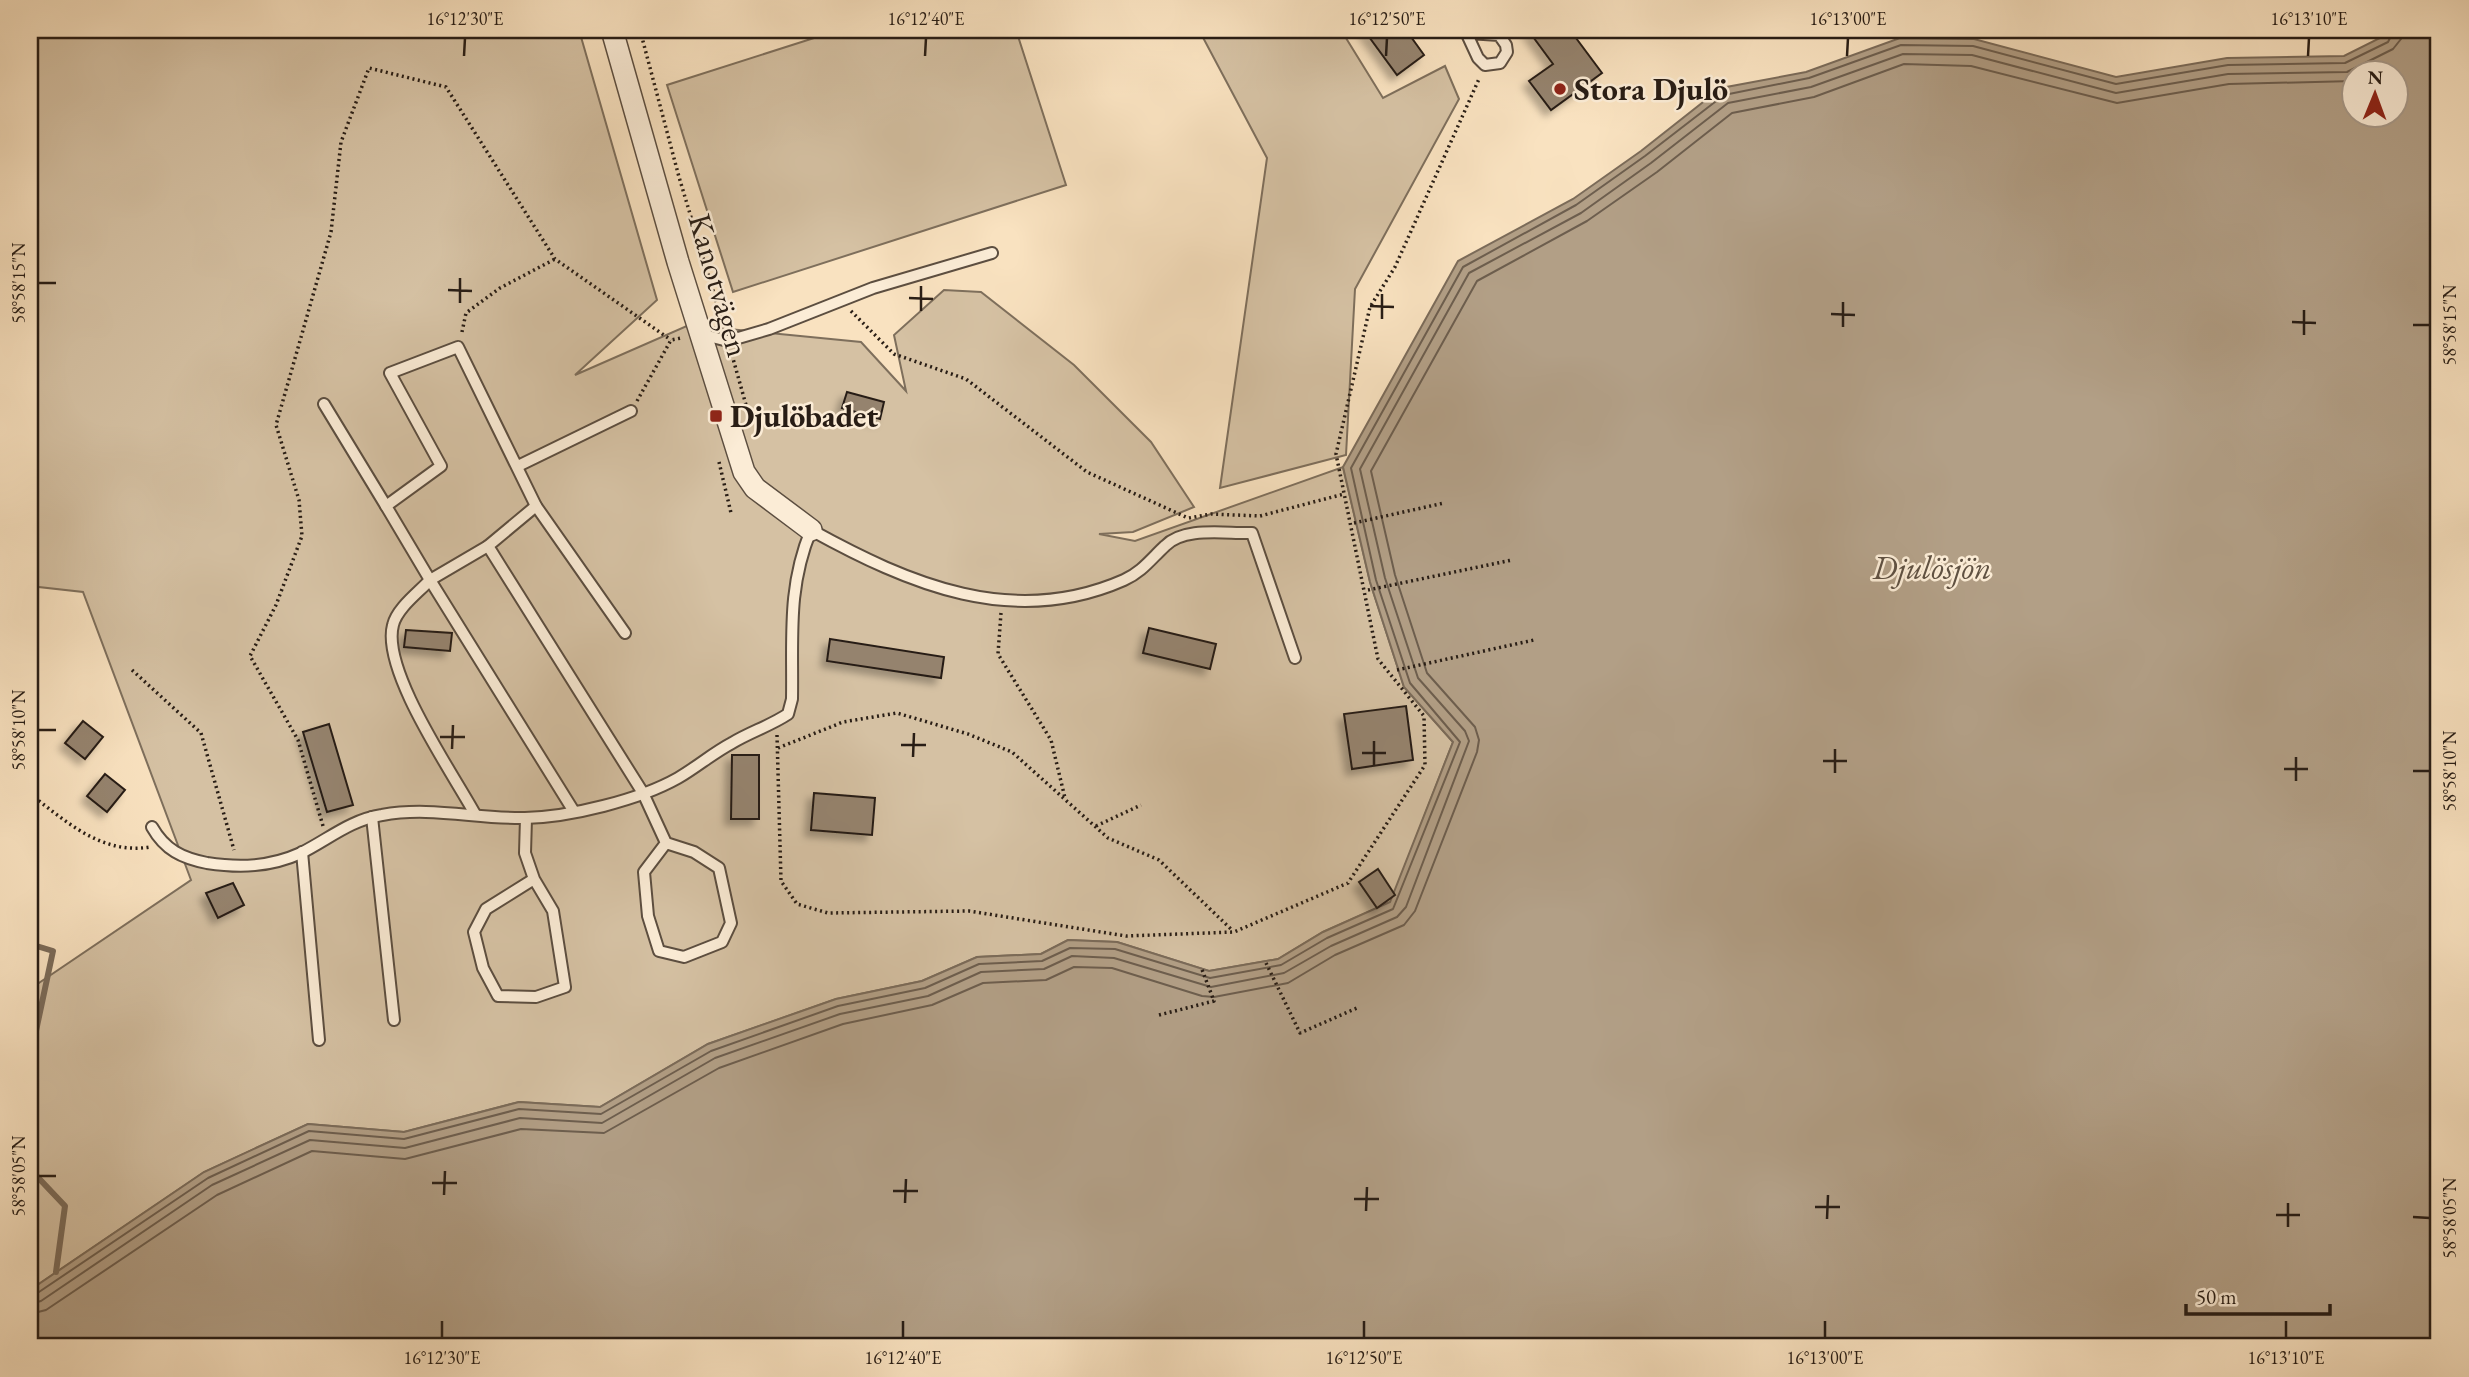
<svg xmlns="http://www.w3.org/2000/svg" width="2469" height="1377" viewBox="0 0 2469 1377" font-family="'EB Garamond',serif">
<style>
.green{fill:#d5c1a3;stroke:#7e6f5c;stroke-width:2}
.water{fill:#b29f86;stroke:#7b6b59;stroke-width:2;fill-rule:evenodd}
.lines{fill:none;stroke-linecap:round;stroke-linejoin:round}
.shore{stroke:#6d5e4e;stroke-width:2}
.stream{stroke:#7b6b59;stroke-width:6}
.building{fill:#95836e;stroke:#281d15;stroke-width:2;filter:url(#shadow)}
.service-casing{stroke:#5c4e40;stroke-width:14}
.minor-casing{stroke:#5c4e40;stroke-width:24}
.path{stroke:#281d15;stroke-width:3.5;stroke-dasharray:2 3.5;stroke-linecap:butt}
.service{stroke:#fbecd6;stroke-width:10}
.minor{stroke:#fbecd6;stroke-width:21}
.ticks{fill:none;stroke:#281d15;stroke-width:2.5}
.poi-dot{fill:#8f2418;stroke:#fbecd6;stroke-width:2.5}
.labels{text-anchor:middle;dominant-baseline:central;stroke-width:5;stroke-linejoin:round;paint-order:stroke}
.poi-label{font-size:32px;font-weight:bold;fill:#281d15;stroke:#fbecd6;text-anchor:start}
.street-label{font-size:32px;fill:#281d15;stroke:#fbecd6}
.water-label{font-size:33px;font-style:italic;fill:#5f5142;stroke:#fbecd6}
.neatline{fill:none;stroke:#281d15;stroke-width:2.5}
.ticks-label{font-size:18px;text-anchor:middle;fill:#281d15}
</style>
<defs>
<filter id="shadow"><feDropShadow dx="-6" dy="6" stdDeviation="3.5" flood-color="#0004"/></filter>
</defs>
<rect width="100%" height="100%" fill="#f9e2c0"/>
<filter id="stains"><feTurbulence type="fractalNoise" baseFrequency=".00286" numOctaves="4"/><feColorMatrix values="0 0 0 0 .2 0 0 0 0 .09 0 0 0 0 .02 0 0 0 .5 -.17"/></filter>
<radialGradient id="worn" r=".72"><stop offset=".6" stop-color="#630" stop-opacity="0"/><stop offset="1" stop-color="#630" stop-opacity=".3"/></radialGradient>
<g class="green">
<polygon points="30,30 579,30 657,300 575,375 689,325 861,342 906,391 894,335 944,290 981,292 1074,365 1151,442 1194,507 1133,532 1099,534 1135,541 1343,467 1370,582 1404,687 1453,742 1391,902 1323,932 1278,959 1209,971 1117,942 1068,940 1041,954 977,957 922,981 836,999 708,1044 600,1107 519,1102 404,1132 308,1124 204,1172 30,1290 30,989 191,880 83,592 30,586"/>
<polygon points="839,30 1016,30 1066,185 733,292 667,85"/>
<polygon points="1199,30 1341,30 1383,98 1445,66 1459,99 1355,289 1346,455 1220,488 1267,158"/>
</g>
<path class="water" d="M2389,30H2439V1347H30V1290L204,1172L308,1124L404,1132L519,1102L600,1107L708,1044L836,999L922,981L977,957L1041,954L1068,940L1117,942L1209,971L1278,959L1323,932L1390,902L1453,742L1404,687L1370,582L1343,467L1458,261L1573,199L1641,151L1721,88L1806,72L1900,38L1974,39L2116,77L2227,58L2344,56L2384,36ZM2354,74H2396V116H2354Z"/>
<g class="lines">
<g class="shore">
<polyline points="30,1295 36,1294 208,1178 309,1131 404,1139 519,1109 601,1114 711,1051 838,1006 925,988 979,964 1042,961 1070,948 1115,949 1210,978 1281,965 1327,938 1393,909 1460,742 1410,683 1376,580 1351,468 1463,267 1576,205 1645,156 1724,95 1809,78 1901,45 1973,46 2116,84 2228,65 2345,63 2388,42 2394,30"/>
<polyline points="30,1304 41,1301 212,1185 310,1140 405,1148 520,1118 602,1123 715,1058 840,1014 928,996 981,972 1044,969 1072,956 1114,958 1211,987 1284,973 1331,946 1397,917 1406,907 1469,741 1465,731 1418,678 1385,578 1360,469 1469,273 1581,213 1651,163 1728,103 1811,87 1903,54 1972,55 2116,93 2228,74 2347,72 2393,49 2401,39 2403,30"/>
<polyline points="30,1314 46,1310 217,1195 312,1151 405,1159 521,1129 604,1133 719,1068 843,1024 932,1005 983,983 1046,980 1074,967 1112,968 1202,996 1214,997 1288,983 1335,955 1404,925 1415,911 1477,752 1479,740 1475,727 1427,673 1395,575 1371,471 1477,281 1587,221 1657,172 1732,113 1814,97 1904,64 1971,66 2117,103 2229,84 2354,81"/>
</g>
<g class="stream">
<polyline points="30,944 53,951 30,1059"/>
<polyline points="30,1169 65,1206 56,1272"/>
</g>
</g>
<g class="building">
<polygon points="1364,30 1406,30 1424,55 1397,75"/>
<polygon points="1528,30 1570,30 1602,73 1551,110 1529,81 1553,64"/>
<polygon points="847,392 884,402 880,419 842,408"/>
<polygon points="1149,628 1216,644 1210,669 1143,653"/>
<polygon points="406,630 452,633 450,651 404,647"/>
<polygon points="830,639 944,657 941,678 827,661"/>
<polygon points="1406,706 1413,760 1352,769 1344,714"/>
<polygon points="83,721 103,737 85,759 65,743"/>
<polygon points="329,724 353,805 327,812 303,732"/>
<polygon points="732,755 759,755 759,819 731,819"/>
<polygon points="105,774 125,790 107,812 87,796"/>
<polygon points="814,793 875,798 872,835 811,830"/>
<polygon points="1378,869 1395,895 1377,908 1359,882"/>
<polygon points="233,883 244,905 218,918 206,893"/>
</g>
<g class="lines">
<g class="service-casing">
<g id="service">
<polyline points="1465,30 1478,58 1485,65 1500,63 1507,52 1506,45 1499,35 1468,33"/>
<polyline points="1599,30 1620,30"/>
<polyline points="700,334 728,341 769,329 873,288 992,253"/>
<polyline points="324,404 386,506"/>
<polyline points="518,466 631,411"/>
<polyline points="488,546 430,580 573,810"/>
<polyline points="625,633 536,506 488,546 643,793 666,843 694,852 719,868 731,923 722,942 684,957 659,951 648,916 644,872 666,843"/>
<path d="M475,814C452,772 381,670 393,625C397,608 419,592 430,580L386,506L441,466L390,373L458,347L536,506"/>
<polyline points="372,817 394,1020"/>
<polyline points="526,818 525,853 534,879 486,909 474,932 483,968 498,996 536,997 565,987 553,911 534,879"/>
<path d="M152,827C165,850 182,858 207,863C240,868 270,867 301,853C329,839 350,820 382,815C430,806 477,819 525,818C570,817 639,800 678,778C697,767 713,753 732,743C750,732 770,726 788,714L792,699C793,638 787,588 811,530C909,584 1013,629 1124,580C1142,572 1151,559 1165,546C1184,526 1226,534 1252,533L1295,658"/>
<polyline points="302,852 319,1040"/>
</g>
</g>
<g class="minor-casing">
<polyline id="minor" points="612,30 678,262 744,472 755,488 811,530"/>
</g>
<g class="path">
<polyline points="640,30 679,177 723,324"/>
<polyline points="851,311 894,354 966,379 1087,472 1188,518"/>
<polyline points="462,332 466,313 500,288 555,259"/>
<polyline points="732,355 746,405"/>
<polyline points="637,401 671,340 681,338"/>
<polyline points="719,462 731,513"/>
<polyline points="1189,518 1211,514 1260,516 1344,494"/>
<polyline points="1354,523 1444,503"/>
<polyline points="1368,590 1512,560"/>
<polyline points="1001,613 998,654 1051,740 1065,798"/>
<polyline points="132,670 201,733 234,850"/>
<polyline points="1397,670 1534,640"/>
<polyline points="777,735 781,881 797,904 828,913 969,911 1126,936 1234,932 1348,883 1425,765 1424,716 1378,659 1336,454 1370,307 1395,267 1479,79"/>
<polyline points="778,748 843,722 897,713 968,734 1012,752 1108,838 1159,860 1233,931"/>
<path d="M30,794C66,821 101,855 150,847"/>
<polyline points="323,826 298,740 250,656 276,605 302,536 299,500 276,425 331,232 341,142 369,68 446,87 555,259 671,340"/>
<polyline points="1096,826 1141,805"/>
<polyline points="1266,963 1300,1033 1357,1008"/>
<polyline points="1159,1015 1214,1001 1201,967"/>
</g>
<use href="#service" class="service"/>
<use href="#minor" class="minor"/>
</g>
<path class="ticks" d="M464,56L465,38M925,56L926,38M1386,56L1387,38M1847,56L1848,38M2308,56L2309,38M38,283H56M448,290L472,291M909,298L933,299M460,303V278M1370,306L1394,307M921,311V286M1831,314L1855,315M1382,319V294M2292,322L2316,323M2413,325H2430M1843,327V302M2304,335V310M38,730H56M440,737H465M901,745H926M452,749L453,725M1362,753H1386M913,757L914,733M1823,761H1847M1374,765V741M2284,769H2308M2413,771H2430M1835,773V749M2296,781V757M38,1176H56M432,1183H457M893,1191H918M444,1195L445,1171M1354,1199H1379M905,1203L906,1179M1815,1207H1840M1366,1211L1367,1187M2276,1215H2300M2413,1217L2430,1218M1827,1219L1828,1195M2288,1227V1203M442,1338V1321M903,1338V1321M1364,1338V1321M1825,1338V1321M2286,1338V1321"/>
<g class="poi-dot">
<circle cx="1560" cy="89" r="7"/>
<rect x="709" y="409" width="14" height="14" rx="3.5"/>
</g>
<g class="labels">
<g class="poi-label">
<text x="1574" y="89">Stora Djulö</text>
<text x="730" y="416">Djulöbadet</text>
</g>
<g class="street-label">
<text transform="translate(719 285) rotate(74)">Kanotvägen</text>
</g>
<g class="water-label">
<text x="1932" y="567">Djulösjön</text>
</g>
</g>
<rect width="2469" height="1377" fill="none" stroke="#f9e2c0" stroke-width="77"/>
<g transform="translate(2375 94) rotate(1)"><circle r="33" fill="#fbecd6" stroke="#a79989" stroke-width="2"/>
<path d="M0-5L12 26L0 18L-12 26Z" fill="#8f2418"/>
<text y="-10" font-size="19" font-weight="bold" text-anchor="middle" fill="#281d15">N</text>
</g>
<path d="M2186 1304v10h144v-10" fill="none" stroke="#281d15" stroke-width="3.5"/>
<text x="2196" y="1304" font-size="21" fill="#281d15" stroke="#fbecd6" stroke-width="5" paint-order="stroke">50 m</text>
<rect x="38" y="38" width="2392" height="1300" class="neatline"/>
<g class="ticks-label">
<text x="465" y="25">16°12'30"E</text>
<text x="926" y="25">16°12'40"E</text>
<text x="1387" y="25">16°12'50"E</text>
<text x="1848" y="25">16°13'00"E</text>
<text x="2309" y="25">16°13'10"E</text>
<text transform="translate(19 283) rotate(-90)" y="6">58°58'15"N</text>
<text transform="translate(2450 325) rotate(-90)" y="6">58°58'15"N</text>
<text transform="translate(19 730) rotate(-90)" y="6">58°58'10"N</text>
<text transform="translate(2450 771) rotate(-90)" y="6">58°58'10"N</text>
<text transform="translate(19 1176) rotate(-90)" y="6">58°58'05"N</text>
<text transform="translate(2450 1218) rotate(-90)" y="6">58°58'05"N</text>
<text x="442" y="1364">16°12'30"E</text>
<text x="903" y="1364">16°12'40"E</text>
<text x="1364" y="1364">16°12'50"E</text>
<text x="1825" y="1364">16°13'00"E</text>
<text x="2286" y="1364">16°13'10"E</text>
</g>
<rect width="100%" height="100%" filter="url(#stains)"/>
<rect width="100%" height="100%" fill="url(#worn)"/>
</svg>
